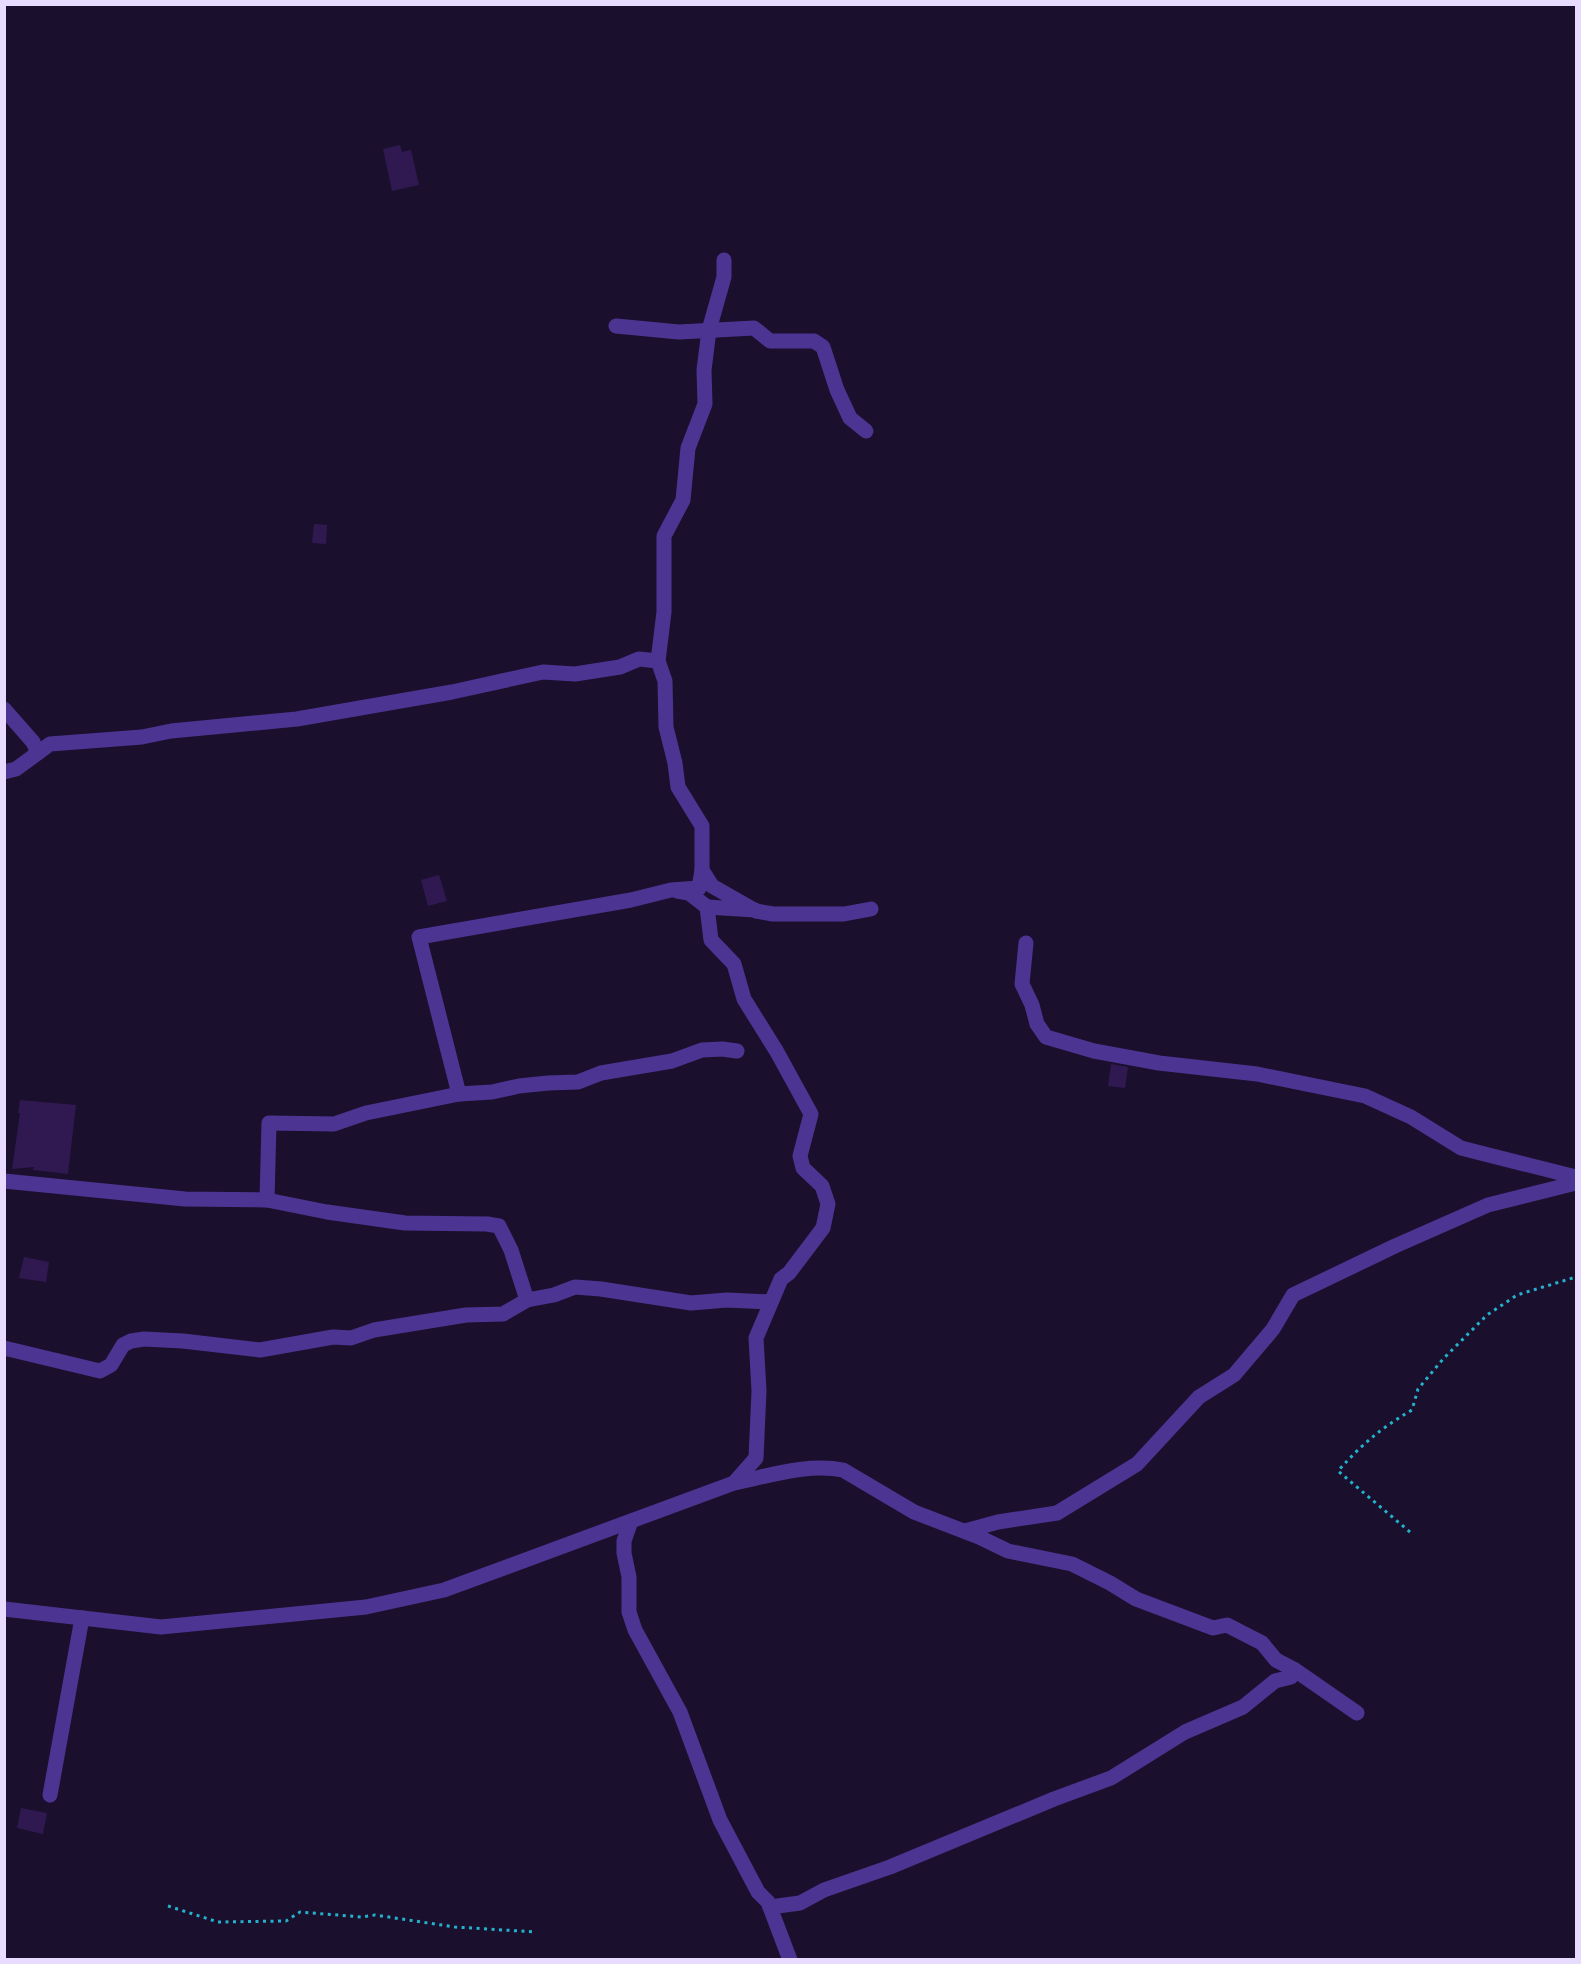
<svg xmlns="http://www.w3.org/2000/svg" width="1581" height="1964" viewBox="0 0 1581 1964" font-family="'Archivo Narrow',sans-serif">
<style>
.building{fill:#301951}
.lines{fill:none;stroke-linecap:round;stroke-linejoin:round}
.path{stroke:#23b3cc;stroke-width:3;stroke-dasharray:3 4.5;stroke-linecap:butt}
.minor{stroke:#4c3592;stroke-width:15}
</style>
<rect width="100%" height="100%" fill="#1b0f2e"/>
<g class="building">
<polygon points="400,145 402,152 411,150 419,185 392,191 383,149"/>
<polygon points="314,524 327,525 326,544 312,543"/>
<polygon points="439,875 447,901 428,906 421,880"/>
<polygon points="1111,1064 1128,1067 1125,1088 1108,1086"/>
<polygon points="20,1100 76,1105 68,1174 33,1170 34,1167 12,1169 20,1113 18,1113"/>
<polygon points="24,1257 49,1262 46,1282 19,1278"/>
<polygon points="21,1808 47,1813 43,1834 17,1828"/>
</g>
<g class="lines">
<g class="path">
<path d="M1410,1532L1338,1471C1362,1444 1381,1428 1412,1410L1418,1389L1443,1359L1487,1315L1517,1295L1576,1277"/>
<polyline points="168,1906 218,1922 286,1921 300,1912 362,1917 375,1915 455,1927 536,1932"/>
</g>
<g class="minor">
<polyline points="616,326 679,332 754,328 770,341 814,341 823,347 837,390 850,418 866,431"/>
<polyline points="658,661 664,612 664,536 683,500 688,448 705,404 704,370 709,330 724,277 724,260"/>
<polyline points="4,709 33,742 38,753"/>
<polyline points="4,772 16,769 50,744 142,737 171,731 297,719 452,692 543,672 575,674 620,667 639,659 658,661 665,681 666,727 675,763 678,787 702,826 702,870 699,888 671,890 631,900 419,937 459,1094 366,1113 334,1124 269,1123 267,1200 185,1199 4,1181"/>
<polyline points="702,870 712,886 756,911 773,914 844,914 871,909"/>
<polyline points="707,907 755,910"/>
<polyline points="1026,943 1022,984 1032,1005 1037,1024 1046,1037 1094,1051 1159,1063 1257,1074 1365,1096 1411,1117 1461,1148 1576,1177"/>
<polyline points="459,1094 492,1092 519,1086 548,1083 578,1082 601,1073 672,1061 702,1050 722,1049 737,1051"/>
<polyline points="267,1200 327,1212 405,1223 487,1224 499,1226 511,1250 527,1300 554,1295 575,1287 601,1289 691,1303 727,1300 771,1302"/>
<polyline points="4,1348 100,1371 111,1365 123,1345 131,1341 144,1339 183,1341 260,1350 333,1337 351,1338 374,1330 423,1322 466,1315 503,1314 527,1300"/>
<path d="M734,1483C769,1476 807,1463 843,1470L914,1512L979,1537L1008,1551L1072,1564L1110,1583L1136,1599L1213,1628L1227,1625L1262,1643L1276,1660L1295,1670L1357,1713"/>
<polyline points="631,1521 624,1541 624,1553 629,1577 629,1612 635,1630 680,1712 720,1820 758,1892 768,1902 790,1960"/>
<polyline points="965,1531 998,1522 1057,1513 1137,1464 1199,1397 1234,1375 1273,1329 1293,1295 1395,1246 1488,1205 1576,1183"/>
<polyline points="4,1609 161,1627 366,1607 444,1590 734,1483 756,1458 759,1391 756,1338 781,1279 789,1273 823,1228 828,1204 822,1186 803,1168 800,1156 811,1114 777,1052 744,999 734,964 711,940 707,907 689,893 677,891"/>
<polyline points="50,1795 82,1618"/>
<polyline points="770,1907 800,1903 824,1890 890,1867 1054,1799 1111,1778 1185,1732 1243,1707 1275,1681 1291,1677 1295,1670"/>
</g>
</g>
<rect width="1581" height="1964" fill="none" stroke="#e7dcff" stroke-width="12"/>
</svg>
